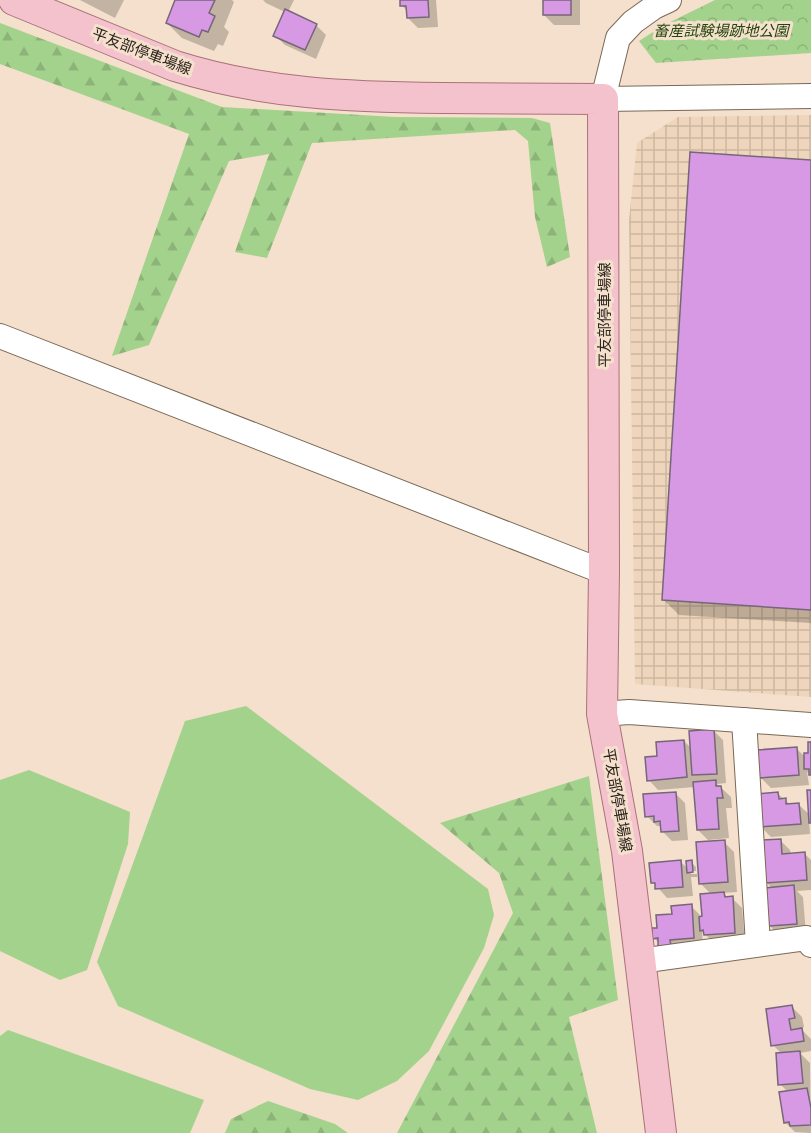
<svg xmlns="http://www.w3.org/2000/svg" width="811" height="1133" viewBox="0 0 811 1133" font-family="'Libre Baskerville','Noto Sans JP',serif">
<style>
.industrial{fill:url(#industrial-grid)}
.grass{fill:#a3d28c}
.forest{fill:url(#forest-firs)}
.park{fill:url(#park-crowns)}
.shadow{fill:#0003}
.building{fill:#d899e4;stroke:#766679;stroke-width:1.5}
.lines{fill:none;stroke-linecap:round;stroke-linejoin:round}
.minor-casing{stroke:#7a6957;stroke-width:26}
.major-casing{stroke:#aa717a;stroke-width:32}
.minor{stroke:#fff;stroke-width:24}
.major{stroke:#f4c2cd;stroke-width:30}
.labels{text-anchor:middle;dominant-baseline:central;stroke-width:6;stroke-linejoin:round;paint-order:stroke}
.park-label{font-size:15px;font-style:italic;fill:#23450c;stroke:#f4e0cc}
.street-label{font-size:15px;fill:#2d251e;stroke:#f4e0cc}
</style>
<defs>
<pattern id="industrial-grid" width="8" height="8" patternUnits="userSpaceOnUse" patternTransform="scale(1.5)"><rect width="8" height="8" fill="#eed5bb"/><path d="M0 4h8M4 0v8" fill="none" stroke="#ccb7a0"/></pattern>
<pattern id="forest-firs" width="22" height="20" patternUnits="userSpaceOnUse" patternTransform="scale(1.5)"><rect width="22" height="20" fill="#a3d28c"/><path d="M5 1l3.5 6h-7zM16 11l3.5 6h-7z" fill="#8db478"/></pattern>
<pattern id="park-crowns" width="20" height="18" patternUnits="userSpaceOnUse" patternTransform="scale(1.5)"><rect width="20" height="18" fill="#a3d28c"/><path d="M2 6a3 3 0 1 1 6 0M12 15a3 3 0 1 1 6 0" fill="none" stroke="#8db478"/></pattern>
</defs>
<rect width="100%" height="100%" fill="#f4e0cc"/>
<polygon class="industrial" points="811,115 811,697 635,684 629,220 637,143 678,117"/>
<g class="grass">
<polygon points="246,706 488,889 494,915 484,948 429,1051 397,1081 358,1100 310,1089 118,1006 97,962 185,721"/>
<polygon points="29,770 130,812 128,844 87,970 60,980 0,951 0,780"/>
<polygon points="8,1030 204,1100 190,1133 0,1133 0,1036"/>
</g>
<g class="forest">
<polygon points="0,23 222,107 395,117 532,118 550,123 570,257 547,267 535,217 528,141 515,130 312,143 267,258 235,252 269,154 229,161 149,345 112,356 189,134 0,64"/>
<polygon points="589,776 618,1000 569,1017 597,1133 397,1133 513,913 499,873 440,823"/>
<polygon points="268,1101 335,1124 348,1133 225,1133 231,1119"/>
</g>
<polygon class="park" points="715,0 811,0 811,53 656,63 639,41 664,25"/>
<g class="shadow">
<polygon points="80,0 124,0 115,18"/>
<polygon points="177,0 232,0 234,2 224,27 229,32 223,46 218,44 214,51 182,38 167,23"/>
<polygon points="263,0 294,0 288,12 316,25 326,35 316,59 285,45 275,35 285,12 266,3"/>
<polygon points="402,0 436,0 438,27 418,28 408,18 408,11 402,6"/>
<polygon points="544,0 580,0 580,25 554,25 544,15"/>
<polygon points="811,162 811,623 679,615 664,600"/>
<polygon points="713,730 723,740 726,783 717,784 731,797 732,808 726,808 729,838 708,840 698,830 695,787 658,790 649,780 659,757 684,741 692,749"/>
<polygon points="811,744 811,775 807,772 809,785 771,788 761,778 796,748 805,757 810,755"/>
<polygon points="811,791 811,822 809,821 810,834 771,837 761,827 778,794 791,805 799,805 811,816"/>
<polygon points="675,793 685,803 688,840 672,841 662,831 660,826 657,826 647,816"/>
<polygon points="780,840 790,850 791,855 805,854 811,860 811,890 797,891 803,897 806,934 780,936 770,926 773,889 767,883"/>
<polygon points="724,842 734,852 737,892 723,893 728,898 732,898 742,908 745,942 715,944 702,931 703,948 660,944 654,938 658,929 673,915 691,906 704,919 712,895 701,884"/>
<polygon points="681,862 688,869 691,862 696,867 696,871 691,871 691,874 697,874 697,877 691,877 693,896 667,898 653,882"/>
<polygon points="792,1007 802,1017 804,1027 800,1028 811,1039 811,1051 800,1053 810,1063 811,1133 795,1132 785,1122 788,1092 780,1084 782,1054 773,1045"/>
</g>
<g class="building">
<polygon points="175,0 215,0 209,13 215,16 208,32 202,30 199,37 166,23"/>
<polygon points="400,0 428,0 429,17 407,18 406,6 400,6"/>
<rect x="543" y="0" width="28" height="15"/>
<polygon points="285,9 317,24 305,50 273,36"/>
<polygon points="690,152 811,160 811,610 662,600"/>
<polygon points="714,729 717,774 692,775 689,731"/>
<polygon points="684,740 687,777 647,781 645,757 657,756 656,742"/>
<polygon points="808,742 811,742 811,775 809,775 809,769 804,769 804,753 808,753"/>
<polygon points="797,747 799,775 759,778 757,750"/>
<polygon points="716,780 716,786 721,786 723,798 717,798 719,829 697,830 693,782"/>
<polygon points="807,790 811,790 811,823 809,823"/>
<polygon points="676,792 679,831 661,832 660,821 654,822 654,816 645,817 643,794"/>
<polygon points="778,792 779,799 786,798 786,804 799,803 801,824 760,827 757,794"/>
<polygon points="781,839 782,854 805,852 807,880 765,883 762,840"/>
<polygon points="725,840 728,882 699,884 696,842"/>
<polygon points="681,860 683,887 655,889 655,883 651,883 649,863"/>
<polygon points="692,860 693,872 687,873 686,861"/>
<polygon points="794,885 797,924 769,926 765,888"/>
<polygon points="724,892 725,897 733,896 735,933 704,935 703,930 700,931 699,917 702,916 700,894"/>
<polygon points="692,904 694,938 670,940 671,946 658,947 658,938 652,939 652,928 657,928 656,915 672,914 671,906"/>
<polygon points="792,1005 795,1018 789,1019 791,1030 802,1028 804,1041 771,1046 766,1009"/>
<polygon points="800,1051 803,1083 778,1085 776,1053"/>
<polygon points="807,1088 811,1108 811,1125 790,1126 789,1122 784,1123 779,1092"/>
</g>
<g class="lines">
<g class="minor-casing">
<g id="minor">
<polyline points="669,0 654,7 633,22 618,38 603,99 811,96"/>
<polyline points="0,336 604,572"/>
<polyline points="602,714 629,712 811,725"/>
<polyline points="744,720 758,944"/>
<polyline points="640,961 806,938 811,945"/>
</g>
</g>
<g class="major-casing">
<path id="major" d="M14,0L175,66C264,94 350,97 442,98C496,98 550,99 603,99L604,572L602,714L627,851L661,1133"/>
</g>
<use href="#minor" class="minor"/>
<use href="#major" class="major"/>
</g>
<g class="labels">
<g class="park-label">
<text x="721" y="30">畜産試験場跡地公園</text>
</g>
<g class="street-label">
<text transform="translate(142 51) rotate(21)">平友部停車場線</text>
<text transform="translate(604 315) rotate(-90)">平友部停車場線</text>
<text transform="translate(618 800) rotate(80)">平友部停車場線</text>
</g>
</g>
</svg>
